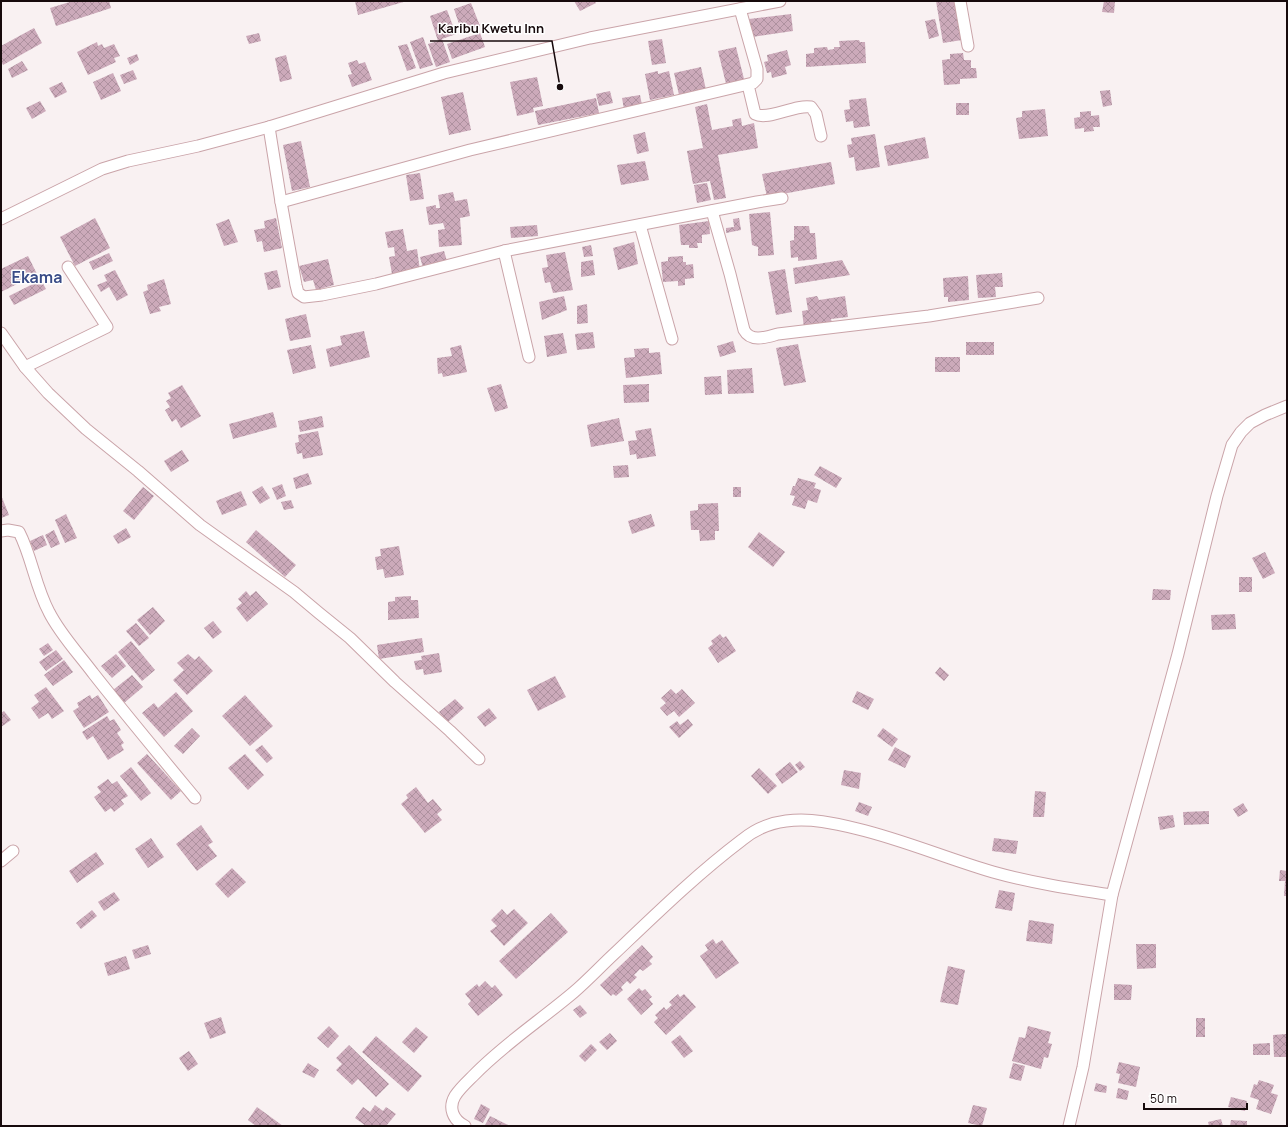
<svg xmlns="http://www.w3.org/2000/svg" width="1288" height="1127" viewBox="0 0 1288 1127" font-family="Manrope,sans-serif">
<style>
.building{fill:url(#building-cross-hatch)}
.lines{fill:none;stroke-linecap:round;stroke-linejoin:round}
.minor-casing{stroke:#caa4a9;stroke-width:13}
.minor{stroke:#fff;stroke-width:11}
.labels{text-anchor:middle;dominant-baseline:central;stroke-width:3;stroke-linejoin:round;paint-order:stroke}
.district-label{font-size:16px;font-weight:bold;fill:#3a4c87;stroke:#fff}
.leader{fill:none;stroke:#170a0c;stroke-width:1.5}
.callout-dot{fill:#170a0c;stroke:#fff;stroke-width:1.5}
.callout-label{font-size:13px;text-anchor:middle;font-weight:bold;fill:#170a0c;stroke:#fff;stroke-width:3;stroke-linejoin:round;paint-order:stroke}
</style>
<defs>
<pattern id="building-cross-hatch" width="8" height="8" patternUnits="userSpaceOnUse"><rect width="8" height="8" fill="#ccaaba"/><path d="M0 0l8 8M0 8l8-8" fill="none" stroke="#ae919f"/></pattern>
</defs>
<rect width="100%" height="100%" fill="#f9f1f2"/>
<g class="building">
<polygon points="73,1 109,1 111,8 56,26 50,8"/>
<polygon points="355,1 407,1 358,15"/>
<polygon points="574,1 595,1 596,3 580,11"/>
<polygon points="936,1 955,1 962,40 943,43"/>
<polygon points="1104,1 1115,1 1114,13 1102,12"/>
<polygon points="471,3 480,26 462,33 454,9"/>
<polygon points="447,10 456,34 442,39 450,62 436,67 428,44 438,41 430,16"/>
<polygon points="791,14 793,31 752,37 749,19"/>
<polygon points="935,19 939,36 929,39 925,21"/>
<polygon points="34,28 42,43 3,65 1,61 1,46"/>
<polygon points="259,33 261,41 249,44 246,36"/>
<polygon points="480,33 485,47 452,59 447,44"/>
<polygon points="423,37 433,65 420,69 410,42"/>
<polygon points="662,39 666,63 652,65 648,41"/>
<polygon points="859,40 860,42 865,42 866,63 806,67 806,54 814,53 814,48 827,47 828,50 834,49 834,47 840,47 839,41"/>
<polygon points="97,42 98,46 102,44 104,48 114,44 120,56 114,58 116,62 88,75 77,52"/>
<polygon points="407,44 416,68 407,71 398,46"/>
<polygon points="736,47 745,83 727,88 718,51"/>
<polygon points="787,50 791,65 785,67 787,74 772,78 771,72 767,73 764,62 768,61 767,55"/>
<polygon points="963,53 964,60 971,60 971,68 976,68 977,78 960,79 960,84 944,85 942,60 950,59 950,54"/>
<polygon points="137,54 139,60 130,65 127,58"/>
<polygon points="286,55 292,79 280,82 275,58"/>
<polygon points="357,60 359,64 365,62 372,80 352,87 348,75 352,74 348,63"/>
<polygon points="22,61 28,70 12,78 8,69"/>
<polygon points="701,67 706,90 679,95 674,73"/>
<polygon points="133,70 137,79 124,84 120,75"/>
<polygon points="658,71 658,74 669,71 674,95 650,100 645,74"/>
<polygon points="113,73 121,91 101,100 93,82"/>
<polygon points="537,77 543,106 533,108 534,112 517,116 510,82"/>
<polygon points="62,82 67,92 55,98 49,88"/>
<polygon points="1110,90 1112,105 1103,107 1100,91"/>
<polygon points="610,91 613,103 599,106 596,94"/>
<polygon points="463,92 471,130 449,135 441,97"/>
<polygon points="640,95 642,105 624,109 622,98"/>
<polygon points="596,98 599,113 538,125 535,111"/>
<polygon points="866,98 870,126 854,128 853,121 846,122 844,110 850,109 849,100"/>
<polygon points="40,101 46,111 32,119 26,108"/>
<rect x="956" y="103" width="13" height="12"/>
<polygon points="707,104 712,130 733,126 732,120 741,118 742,126 754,123 758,148 718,155 726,198 714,200 710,181 693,184 687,151 703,148 695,107"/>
<polygon points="1045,109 1048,136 1019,139 1016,118 1022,117 1022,111"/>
<polygon points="1091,111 1091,116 1099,115 1100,127 1093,127 1094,131 1084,132 1084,128 1075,129 1074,118 1080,117 1080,112"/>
<polygon points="645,132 649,151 637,154 633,135"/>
<polygon points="875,134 880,167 856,171 854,157 849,158 847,145 852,144 851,138"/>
<polygon points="925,137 929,158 888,166 884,146"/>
<polygon points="301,141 310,187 292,191 283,145"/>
<polygon points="645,161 649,180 621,185 617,165"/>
<polygon points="831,162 835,184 767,197 762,174"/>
<polygon points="420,173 424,199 410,201 406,175"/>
<polygon points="707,183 711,200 697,203 694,185"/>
<polygon points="453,192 455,201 467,199 470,216 460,218 462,245 439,247 438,230 445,229 443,223 429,225 426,207 436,205 436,208 440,208 438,195"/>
<polygon points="770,212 774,255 758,256 758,247 752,245 749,214"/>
<polygon points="95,218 110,248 75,266 60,237"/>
<polygon points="276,218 282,248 264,252 262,241 257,242 254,230 265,228 264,221"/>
<polygon points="739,218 741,230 726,233 726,228 734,227 733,219"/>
<polygon points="229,219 238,242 224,246 216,224"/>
<polygon points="709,221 710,234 702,235 702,243 697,243 698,248 689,248 689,245 681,245 679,225"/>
<polygon points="537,225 538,236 511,238 510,227"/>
<polygon points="794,226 809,226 810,233 815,233 817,259 798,261 798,257 791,258 790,241 794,240"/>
<polygon points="403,229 407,251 417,249 420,270 392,274 389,257 395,256 394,247 388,248 385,232"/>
<polygon points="634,242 638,264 618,270 613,248"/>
<polygon points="591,245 593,256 584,257 582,247"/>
<polygon points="444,251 447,261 423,268 420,257"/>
<polygon points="565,252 573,290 553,293 550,282 545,283 542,268 548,267 546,255"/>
<polygon points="109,253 113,261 93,270 89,262"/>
<polygon points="28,256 37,274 1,292 1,269"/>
<polygon points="683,256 683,262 686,262 686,265 693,264 694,278 685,279 685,285 678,286 678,281 663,282 661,262 668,261 668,257"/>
<polygon points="328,259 334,285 316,290 313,280 304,282 299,266"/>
<polygon points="593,260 595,275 581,277 581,262"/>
<polygon points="842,260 850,275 795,284 793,268"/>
<polygon points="785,269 792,312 776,315 768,272"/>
<polygon points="115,270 128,295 117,301 109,287 101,292 97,285 107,281 104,275"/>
<polygon points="277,270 281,287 268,290 264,273"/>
<polygon points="1002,273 1003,287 995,287 996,297 978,298 976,275"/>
<polygon points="968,276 969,300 948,302 948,297 944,297 943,278"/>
<polygon points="164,279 171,304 159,307 161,311 150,314 143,292 148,290 147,285"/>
<polygon points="41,280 46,289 14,305 9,296"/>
<polygon points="564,296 567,310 542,320 539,302"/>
<polygon points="817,296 819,300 845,296 848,317 831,319 832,324 804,328 802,311 808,310 806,298"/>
<polygon points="587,304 588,323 577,324 577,306"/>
<polygon points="306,314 311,337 290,341 285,319"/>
<polygon points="364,331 370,357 330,367 326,349 342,345 340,336"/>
<polygon points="593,332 595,348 577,350 575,334"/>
<polygon points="563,333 567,353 547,357 544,336"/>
<polygon points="733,341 736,352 720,357 717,346"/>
<rect x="966" y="342" width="28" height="13"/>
<polygon points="798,344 806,382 784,386 776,348"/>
<polygon points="311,345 316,368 293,374 287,350"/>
<polygon points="461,345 467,372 443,377 442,373 438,374 437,358 452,356 450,348"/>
<polygon points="649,348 649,353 660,352 662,374 626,378 624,358 635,357 634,349"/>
<rect x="935" y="357" width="25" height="15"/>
<polygon points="752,368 754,393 728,394 727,370"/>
<polygon points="721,376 722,394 705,395 704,377"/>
<polygon points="501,384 508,408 495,412 487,388"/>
<polygon points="649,384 649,402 624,403 623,385"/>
<polygon points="182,385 201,416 181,428 176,419 172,422 165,410 170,407 166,401 171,398 168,393"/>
<polygon points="273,412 277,427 233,439 229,424"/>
<polygon points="322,416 324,427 300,432 298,421"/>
<polygon points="619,418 624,441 591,447 587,425"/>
<polygon points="651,428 656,456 637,459 636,454 630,455 628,441 637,440 635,431"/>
<polygon points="318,431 323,455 303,459 302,453 297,454 295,443 299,442 298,435"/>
<polygon points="182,450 189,461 171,472 164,461"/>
<polygon points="628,465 629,477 614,478 613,466"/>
<polygon points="820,466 842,478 836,488 814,475"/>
<polygon points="308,473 312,484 296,489 293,478"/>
<polygon points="798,478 816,483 814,488 821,490 817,503 808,500 805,509 792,505 795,496 790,495 793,486 795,486"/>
<polygon points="282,484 286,496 277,500 272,488"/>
<polygon points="262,486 270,498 260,504 252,492"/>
<polygon points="143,487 154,496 134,520 123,511"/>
<rect x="733" y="487" width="8" height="10"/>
<polygon points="241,491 247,505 222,515 216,501"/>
<polygon points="1,495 9,515 1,518"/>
<polygon points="291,500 294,508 284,510 281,502"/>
<polygon points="718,503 719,531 715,531 715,540 700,541 699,530 691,530 690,511 698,510 698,504"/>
<polygon points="66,514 77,538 65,543 55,520"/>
<polygon points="651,514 655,526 632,534 628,521"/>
<polygon points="126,528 131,537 118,544 113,536"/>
<polygon points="54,530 60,544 51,548 45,535"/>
<polygon points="256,530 296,565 285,577 246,542"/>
<polygon points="759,532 785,552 773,567 748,547"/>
<polygon points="43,535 47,545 34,551 30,541"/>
<polygon points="399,546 404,575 385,578 383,569 377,570 375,557 381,556 380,549"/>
<polygon points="1265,552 1275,573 1263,579 1252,558"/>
<rect x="1239" y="577" width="13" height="15"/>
<polygon points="1153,589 1171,590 1170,600 1152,600"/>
<polygon points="246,591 250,596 256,591 268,604 247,622 236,608 242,603 238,599"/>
<polygon points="411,596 411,600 418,600 419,618 388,620 388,602 395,601 395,597"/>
<polygon points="153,607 165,621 150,635 137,620"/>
<polygon points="1235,614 1236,629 1212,630 1211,615"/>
<polygon points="213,621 222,632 213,639 204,628"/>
<polygon points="136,623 149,638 139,646 126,631"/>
<polygon points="720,634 723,638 726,636 736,651 718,663 708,648 713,644 711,641"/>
<polygon points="422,638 424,652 379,659 377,645"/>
<polygon points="131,641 155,670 142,681 118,652"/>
<polygon points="48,643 53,650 44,656 39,649"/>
<polygon points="56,650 63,659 46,671 39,662"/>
<polygon points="439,653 442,672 424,675 423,669 416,670 414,661 422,660 421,656"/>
<polygon points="116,654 126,666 112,678 101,666"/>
<polygon points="188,654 195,660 199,656 213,671 187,695 173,680 184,670 177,663"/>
<polygon points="64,660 73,672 53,686 44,675"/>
<polygon points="940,667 949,675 944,681 935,673"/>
<polygon points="132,675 143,687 124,703 113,690"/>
<polygon points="555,676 566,697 538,711 527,690"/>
<polygon points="46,687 64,711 52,719 48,713 39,719 31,708 39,702 34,695"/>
<polygon points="671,689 676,694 682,689 695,703 679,717 674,711 667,716 660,708 666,703 661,698"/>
<polygon points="857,691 874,699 868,710 852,702"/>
<polygon points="176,692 193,711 164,737 142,713 154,703 158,708"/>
<polygon points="90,695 92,699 98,695 109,712 84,728 73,711 79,707 77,703"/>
<polygon points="245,695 273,726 250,746 222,716"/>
<polygon points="455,699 464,708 448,722 439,712"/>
<polygon points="489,708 497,718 485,727 477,717"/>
<polygon points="4,711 11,720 1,727 1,713"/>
<polygon points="107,716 110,721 114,719 121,730 117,733 124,743 121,745 124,750 108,760 93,736 87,740 82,732"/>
<polygon points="688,719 693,725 679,738 669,727 677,721 680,725"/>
<polygon points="192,728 200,736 183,754 174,746"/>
<polygon points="883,728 898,739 892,747 877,736"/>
<polygon points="262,745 273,758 267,763 255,750"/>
<polygon points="895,747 911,756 905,768 888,760"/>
<polygon points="147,754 181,791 171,800 137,763"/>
<polygon points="245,754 264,775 248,790 228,768"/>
<polygon points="800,761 805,767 800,771 795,765"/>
<polygon points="790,762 798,772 782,784 775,774"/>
<polygon points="131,767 151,793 141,801 120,776"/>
<polygon points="759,768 777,786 768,794 751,776"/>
<polygon points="844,770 861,773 859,789 841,785"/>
<polygon points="108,779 112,784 117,781 128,796 121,800 124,804 114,812 111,808 105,812 94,797 101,792 97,787"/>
<polygon points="416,787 428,803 433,799 442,810 437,814 442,820 425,833 401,804 408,798 406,795"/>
<polygon points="1035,791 1046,792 1044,817 1033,817"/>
<polygon points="859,802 872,807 868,816 855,811"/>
<polygon points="1243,803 1248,811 1238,817 1233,809"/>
<polygon points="1209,811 1209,824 1184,825 1183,812"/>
<polygon points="1173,815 1175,827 1160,830 1158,817"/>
<polygon points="201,825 213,842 208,845 217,856 197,871 176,844"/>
<polygon points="151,838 164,857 148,868 135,849"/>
<polygon points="994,838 1018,841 1016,854 992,851"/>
<polygon points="96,852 104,864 77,883 69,871"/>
<polygon points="232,868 246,882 228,898 215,884"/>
<polygon points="1280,870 1287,871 1287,896 1284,896 1285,881 1279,881"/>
<polygon points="999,890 1015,893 1012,911 995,908"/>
<polygon points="114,892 120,900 104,911 98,902"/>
<polygon points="502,909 507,915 514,909 528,923 504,946 490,931 497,926 491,920"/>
<polygon points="92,910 97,916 81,929 76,923"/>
<polygon points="551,913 568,932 516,979 499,961"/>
<polygon points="1029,920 1054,924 1052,944 1026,941"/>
<polygon points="713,939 716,944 722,940 739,963 716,979 700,956 708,950 705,945"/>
<polygon points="1136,944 1156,944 1156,968 1137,969"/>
<polygon points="148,945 151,954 135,959 132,950"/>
<polygon points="642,945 653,957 649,961 652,964 643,971 640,969 634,975 637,977 630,984 627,981 621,987 623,990 616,996 613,994 611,996 600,985"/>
<polygon points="126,956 130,969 108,976 104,963"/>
<polygon points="948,966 965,970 958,1005 940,1002"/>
<polygon points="485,981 492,988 495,985 503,995 478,1016 468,1004 471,1001 465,994 477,984 479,987"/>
<polygon points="1114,984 1132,985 1131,1000 1114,1000"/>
<polygon points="639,988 642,991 645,989 652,997 649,999 653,1004 641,1015 627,999"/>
<polygon points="678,994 680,997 684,994 696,1007 666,1035 654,1022 658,1018 655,1015 664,1007 666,1010 672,1005 669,1002"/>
<polygon points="580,1005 587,1013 580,1018 573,1010"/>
<polygon points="221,1017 226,1033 210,1039 204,1023"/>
<rect x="1196" y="1018" width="9" height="19"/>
<polygon points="329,1026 339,1036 328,1048 317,1038"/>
<polygon points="1028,1026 1051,1032 1048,1043 1052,1044 1048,1058 1044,1057 1041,1069 1012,1061 1019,1037 1025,1038"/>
<polygon points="416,1027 428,1037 414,1053 402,1042"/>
<polygon points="610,1033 617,1041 607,1050 599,1042"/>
<polygon points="1286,1034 1287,1057 1274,1057 1273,1035"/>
<polygon points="680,1035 693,1051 684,1058 671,1042"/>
<polygon points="376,1036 422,1076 408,1092 362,1052"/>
<polygon points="1270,1043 1270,1055 1253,1055 1253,1044"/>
<polygon points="591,1044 597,1050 585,1062 579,1056"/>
<polygon points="349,1045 389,1084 376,1097 358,1079 352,1085 336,1070 342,1064 336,1058"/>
<polygon points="189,1051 198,1064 188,1071 179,1058"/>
<polygon points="1119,1062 1140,1067 1136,1087 1118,1083 1120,1074 1116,1073"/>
<polygon points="308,1063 319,1070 314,1078 302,1072"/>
<polygon points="1013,1063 1025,1066 1021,1081 1009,1078"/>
<polygon points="1259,1080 1274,1085 1271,1093 1278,1095 1271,1114 1256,1109 1259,1100 1250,1097 1254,1084 1257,1085"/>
<polygon points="1096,1083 1107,1086 1106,1093 1094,1091"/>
<polygon points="1118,1088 1129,1091 1127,1100 1116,1098"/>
<polygon points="1231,1097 1247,1101 1245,1111 1228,1107"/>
<polygon points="481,1104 490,1109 483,1123 474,1119"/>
<polygon points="375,1105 383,1111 386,1107 396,1114 386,1126 366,1126 355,1118 363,1107 370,1112"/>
<polygon points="973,1105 987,1108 982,1126 968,1123"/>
<polygon points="257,1107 283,1126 256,1126 248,1120"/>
<polygon points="490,1116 510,1126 485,1125"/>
<polygon points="1221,1119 1223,1126 1209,1126 1208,1122"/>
<polygon points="1231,1120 1247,1121 1247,1126 1230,1126"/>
</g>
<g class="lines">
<g class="minor-casing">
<g id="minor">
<polyline points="960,1 968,46"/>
<path d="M748,85L755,114C768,121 795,104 811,107L816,114L821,136"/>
<polyline points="269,127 281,202 296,285 298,293 304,297 322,295 376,284 504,251 757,202 782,198"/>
<polyline points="281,202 470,150 753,83 757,79 757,69 740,9"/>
<path d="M712,211L730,274L744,330C751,343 767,337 778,334L929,316L1038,298"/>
<polyline points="1,219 102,169 128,161 198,146 269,127 444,73 590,38 780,1"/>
<polyline points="640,225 672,339"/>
<polyline points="504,251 529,357"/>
<polyline points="1,333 25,367 48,393 86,429 138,471 200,525 294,592 319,613 350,638 395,682 450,731 479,759"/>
<polyline points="25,367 107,327 68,267"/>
<path d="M1,531L8,530L19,532C32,557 35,586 49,612C60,634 78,653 93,673C126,715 161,757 195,798"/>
<polyline points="1,861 13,851"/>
<path d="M465,1126C453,1120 448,1108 455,1096C460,1088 468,1081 474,1075C504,1044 541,1020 574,992C588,980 601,966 615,953C656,914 697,874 742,840C754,830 770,823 786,821C811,818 834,823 858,829C904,840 948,859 993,872C1032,883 1072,889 1112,895"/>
<polyline points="1069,1126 1083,1067 1112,895 1178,654 1217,496 1232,445 1241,432 1250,423 1265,415 1287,406"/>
</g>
</g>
<use href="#minor" class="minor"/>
</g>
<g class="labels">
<g class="district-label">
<text x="37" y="277">Ekama</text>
</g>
</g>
<path class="leader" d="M560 87L552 41H430"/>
<circle class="callout-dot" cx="560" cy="87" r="4"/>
<g class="callout-label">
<text x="491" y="33">Karibu Kwetu Inn</text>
</g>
<rect width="1288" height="1127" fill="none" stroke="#170a0c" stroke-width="4"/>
<path d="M1144 1103v6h103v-6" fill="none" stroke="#170a0c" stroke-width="2"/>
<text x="1150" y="1103" font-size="12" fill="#170a0c" stroke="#ffffff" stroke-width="3" paint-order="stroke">50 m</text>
</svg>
